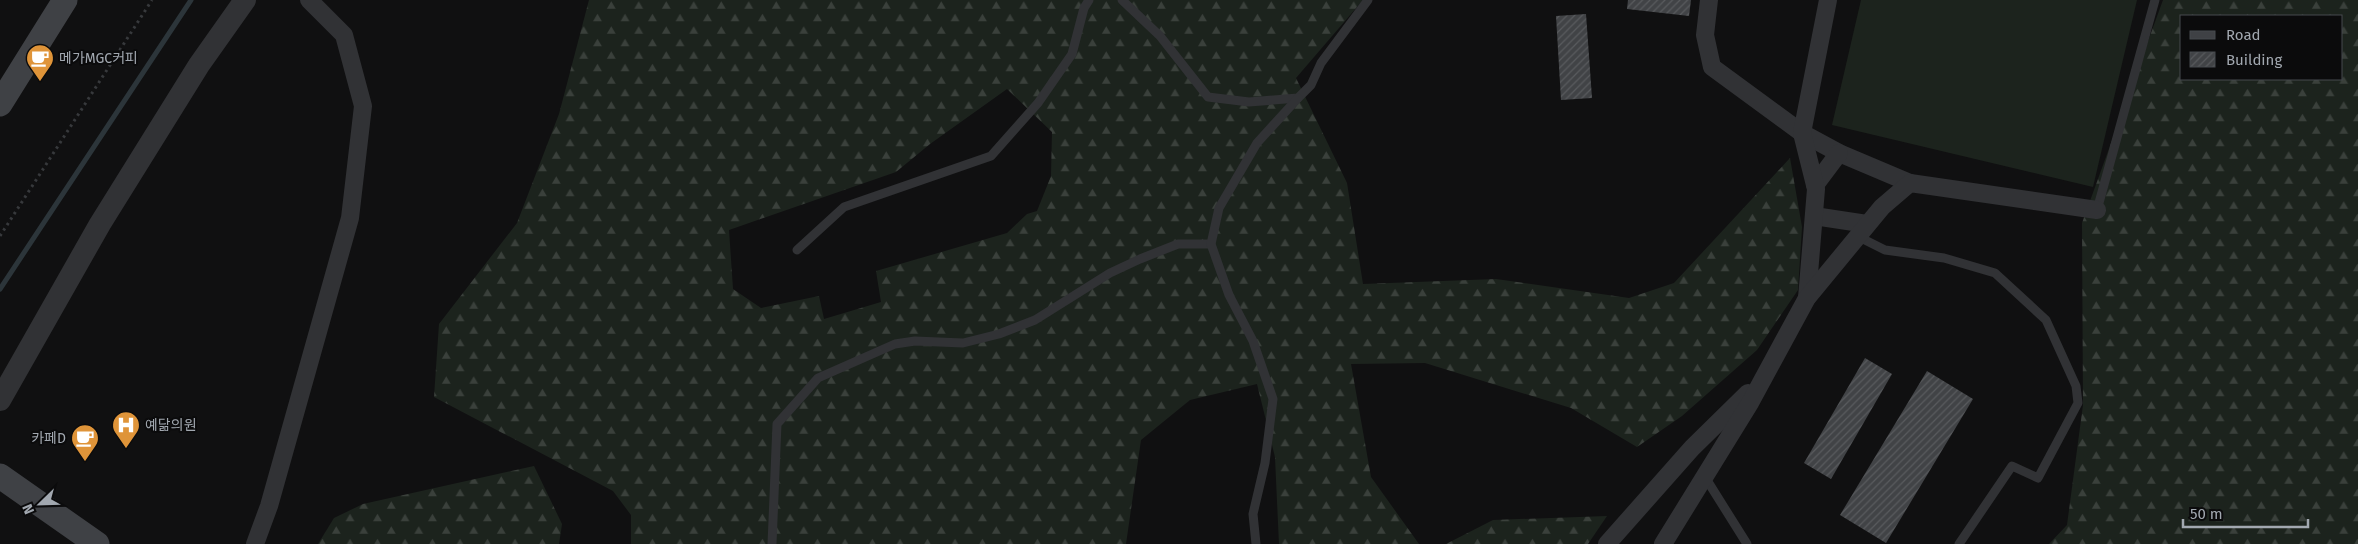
<svg xmlns="http://www.w3.org/2000/svg" width="2358" height="544" viewBox="0 0 2358 544" font-family="'Fira Sans','Noto Sans KR',sans-serif">
<style>
.forest{fill:url(#forest-firs);fill-rule:evenodd}
.garden{fill:#1c231d}
.lines{fill:none;stroke-linecap:round;stroke-linejoin:round}
.stream{stroke:#2c353a;stroke-width:5}
.building{fill:url(#building-hatch)}
.path{stroke:#37393c;stroke-width:3;stroke-dasharray:2.5 4;stroke-linecap:butt}
.service{stroke:#313235;stroke-width:9}
.minor{stroke:#313235;stroke-width:18}
.tertiary{stroke:#313235;stroke-width:22}
.secondary{stroke:#3f4145;stroke-width:25}
.labels{text-anchor:middle;dominant-baseline:central;stroke-width:4;stroke-linejoin:round;paint-order:stroke}
.poi-label{font-size:14px;fill:#a2a8b0;stroke:#0b0b0c;text-anchor:start}
</style>
<defs>
<pattern id="forest-firs" width="22" height="20" patternUnits="userSpaceOnUse" patternTransform="scale(1.25)"><rect width="22" height="20" fill="#1c231d"/><path d="M5 1l3.5 6h-7zM16 11l3.5 6h-7z" fill="#3a403b"/></pattern>
<pattern id="building-hatch" width="6" height="6" patternUnits="userSpaceOnUse" patternTransform="scale(1.25)"><rect width="6" height="6" fill="#414346"/><path d="M-1 1l2-2M0 6l6-6M5 7l2-2" fill="none" stroke="#595b5e"/></pattern>
</defs>
<rect width="100%" height="100%" fill="#101011"/>
<g class="forest">
<path d="M589,0H1363L1296,78L1347,183L1363,284L1496,279L1629,298L1674,283L1790,158L1802,227L1798,290L1757,350L1682,416L1637,447L1571,408L1425,363L1351,364L1371,477L1419,544H1279L1275,457L1257,384L1190,400L1141,440L1126,544H631V515L613,491L434,397L439,324L517,223L559,114ZM1007,89L1052,132L1051,176L1037,211L1027,214L1007,233L876,271L881,302L824,319L819,296L761,308L733,289L729,230L896,172L930,144Z"/>
<path d="M2163,0H2358V544H2049L2067,525L2083,405L2082,223ZM2182,16H2342V79H2182Z"/>
<polygon points="534,466 562,524 559,544 318,544 334,518 363,504"/>
<polygon points="1607,516 1588,544 1446,544 1493,520"/>
</g>
<polygon class="garden" points="1861,0 2137,0 2093,187 1832,125"/>
<g class="lines">
<polyline class="stream" points="0,289 191,0"/>
</g>
<g class="building">
<polygon points="1628,0 1691,0 1689,16 1627,9"/>
<polygon points="1586,14 1592,98 1561,100 1556,16"/>
<polygon points="1865,358 1892,374 1831,479 1804,463"/>
<polygon points="1927,371 1973,399 1886,543 1840,515"/>
</g>
<g class="lines">
<polyline class="path" points="0,236 152,0"/>
<g class="service">
<polyline points="1122,0 1160,36 1208,97 1249,102 1298,98 1311,85 1321,63 1368,0"/>
<polyline points="2097,210 2155,0"/>
<polyline points="1857,236 1885,250 1944,258 1995,273 2046,320 2076,386 2078,403 2038,478 2012,466 1959,544"/>
<polyline points="797,250 844,207 991,156 1038,103 1072,54 1084,8 1089,0"/>
<polyline points="1705,477 1747,544"/>
<polyline points="772,544 777,424 818,378 895,344 915,341 963,343 999,334 1035,320 1110,273 1140,259 1178,244 1211,244"/>
<polyline points="1256,544 1253,514 1265,463 1273,399 1253,341 1229,295 1211,244 1219,208 1257,143 1298,98"/>
</g>
<g class="minor">
<polyline points="1709,0 1705,35 1712,67 1802,133 1839,153 1910,183"/>
<polyline points="1815,185 1839,153"/>
<polyline points="1814,216 1867,224"/>
<polyline points="1807,298 1816,189 1802,133 1828,0"/>
<polyline points="255,544 269,506 350,218 363,106 344,35 309,0"/>
<polyline points="1607,544 1692,448 1748,393"/>
<polyline points="1663,544 1750,403 1807,298 1882,207 1910,183 2097,210"/>
</g>
<polyline class="tertiary" points="0,400 100,224 199,65 245,0"/>
<g class="secondary">
<polyline points="0,104 65,0"/>
<polyline points="0,476 97,544"/>
</g>
</g>
<defs>
<g id="cafe-pin" transform="scale(1.4375)"><path d="M0 17L-7.5 6A9.5 9.5 0 1 1 7.5 6Z" fill="#df9439" stroke="#0b0b0c"/><path d="M-5.5-4.5H6V0H3Q3 3.5 0 3.5H-2.5Q-5.5 3.5-5.5 0ZM3-3.2v2h1.7v-2ZM-6 4.5H4V6H-6Z" fill="#fff"/></g>
<g id="hospital-pin" transform="scale(1.4375)"><path d="M0 17L-7.5 6A9.5 9.5 0 1 1 7.5 6Z" fill="#df9439" stroke="#0b0b0c"/><path d="M-5-5h3v3.5h4V-5h3V5h-3V1.5h-4V5h-3Z" fill="#fff"/></g>
</defs>
<g fill-rule="evenodd">
<use href="#cafe-pin" x="40" y="58"/>
<use href="#hospital-pin" x="126" y="425"/>
<use href="#cafe-pin" x="85" y="438"/>
</g>
<g class="labels">
<g class="poi-label">
<text x="59" y="58">메가MGC커피</text>
<text x="145" y="425">예닮의원</text>
<text x="66" y="438" text-anchor="end">카페D</text>
</g>
</g>
<rect x="2180" y="15" width="162" height="65" fill="#0b0b0c" stroke="#474a4e"/>
<rect x="2190" y="31" width="25" height="8" fill="#3f4145" stroke="#474a4e"/>
<text x="2226" y="40" font-size="15" fill="#a2a8b0">Road</text>
<rect x="2190" y="52" width="25" height="15" fill="url(#building-hatch)" stroke="#474a4e"/>
<text x="2226" y="65" font-size="15" fill="#a2a8b0">Building</text>
<g transform="translate(40 504) rotate(247)" stroke="#0b0b0c" stroke-width="4" paint-order="stroke">
<path d="M0-4L9 19L0 12L-9 19Z" fill="#a2a8b0"/>
<text y="-8" font-size="14" font-weight="bold" text-anchor="middle" fill="#a2a8b0">N</text>
</g>
<path d="M2183 519v8h125v-8" fill="none" stroke="#a2a8b0" stroke-width="2.5"/>
<text x="2190" y="519" font-size="15" fill="#a2a8b0" stroke="#0b0b0c" stroke-width="4" paint-order="stroke">50 m</text>
</svg>
